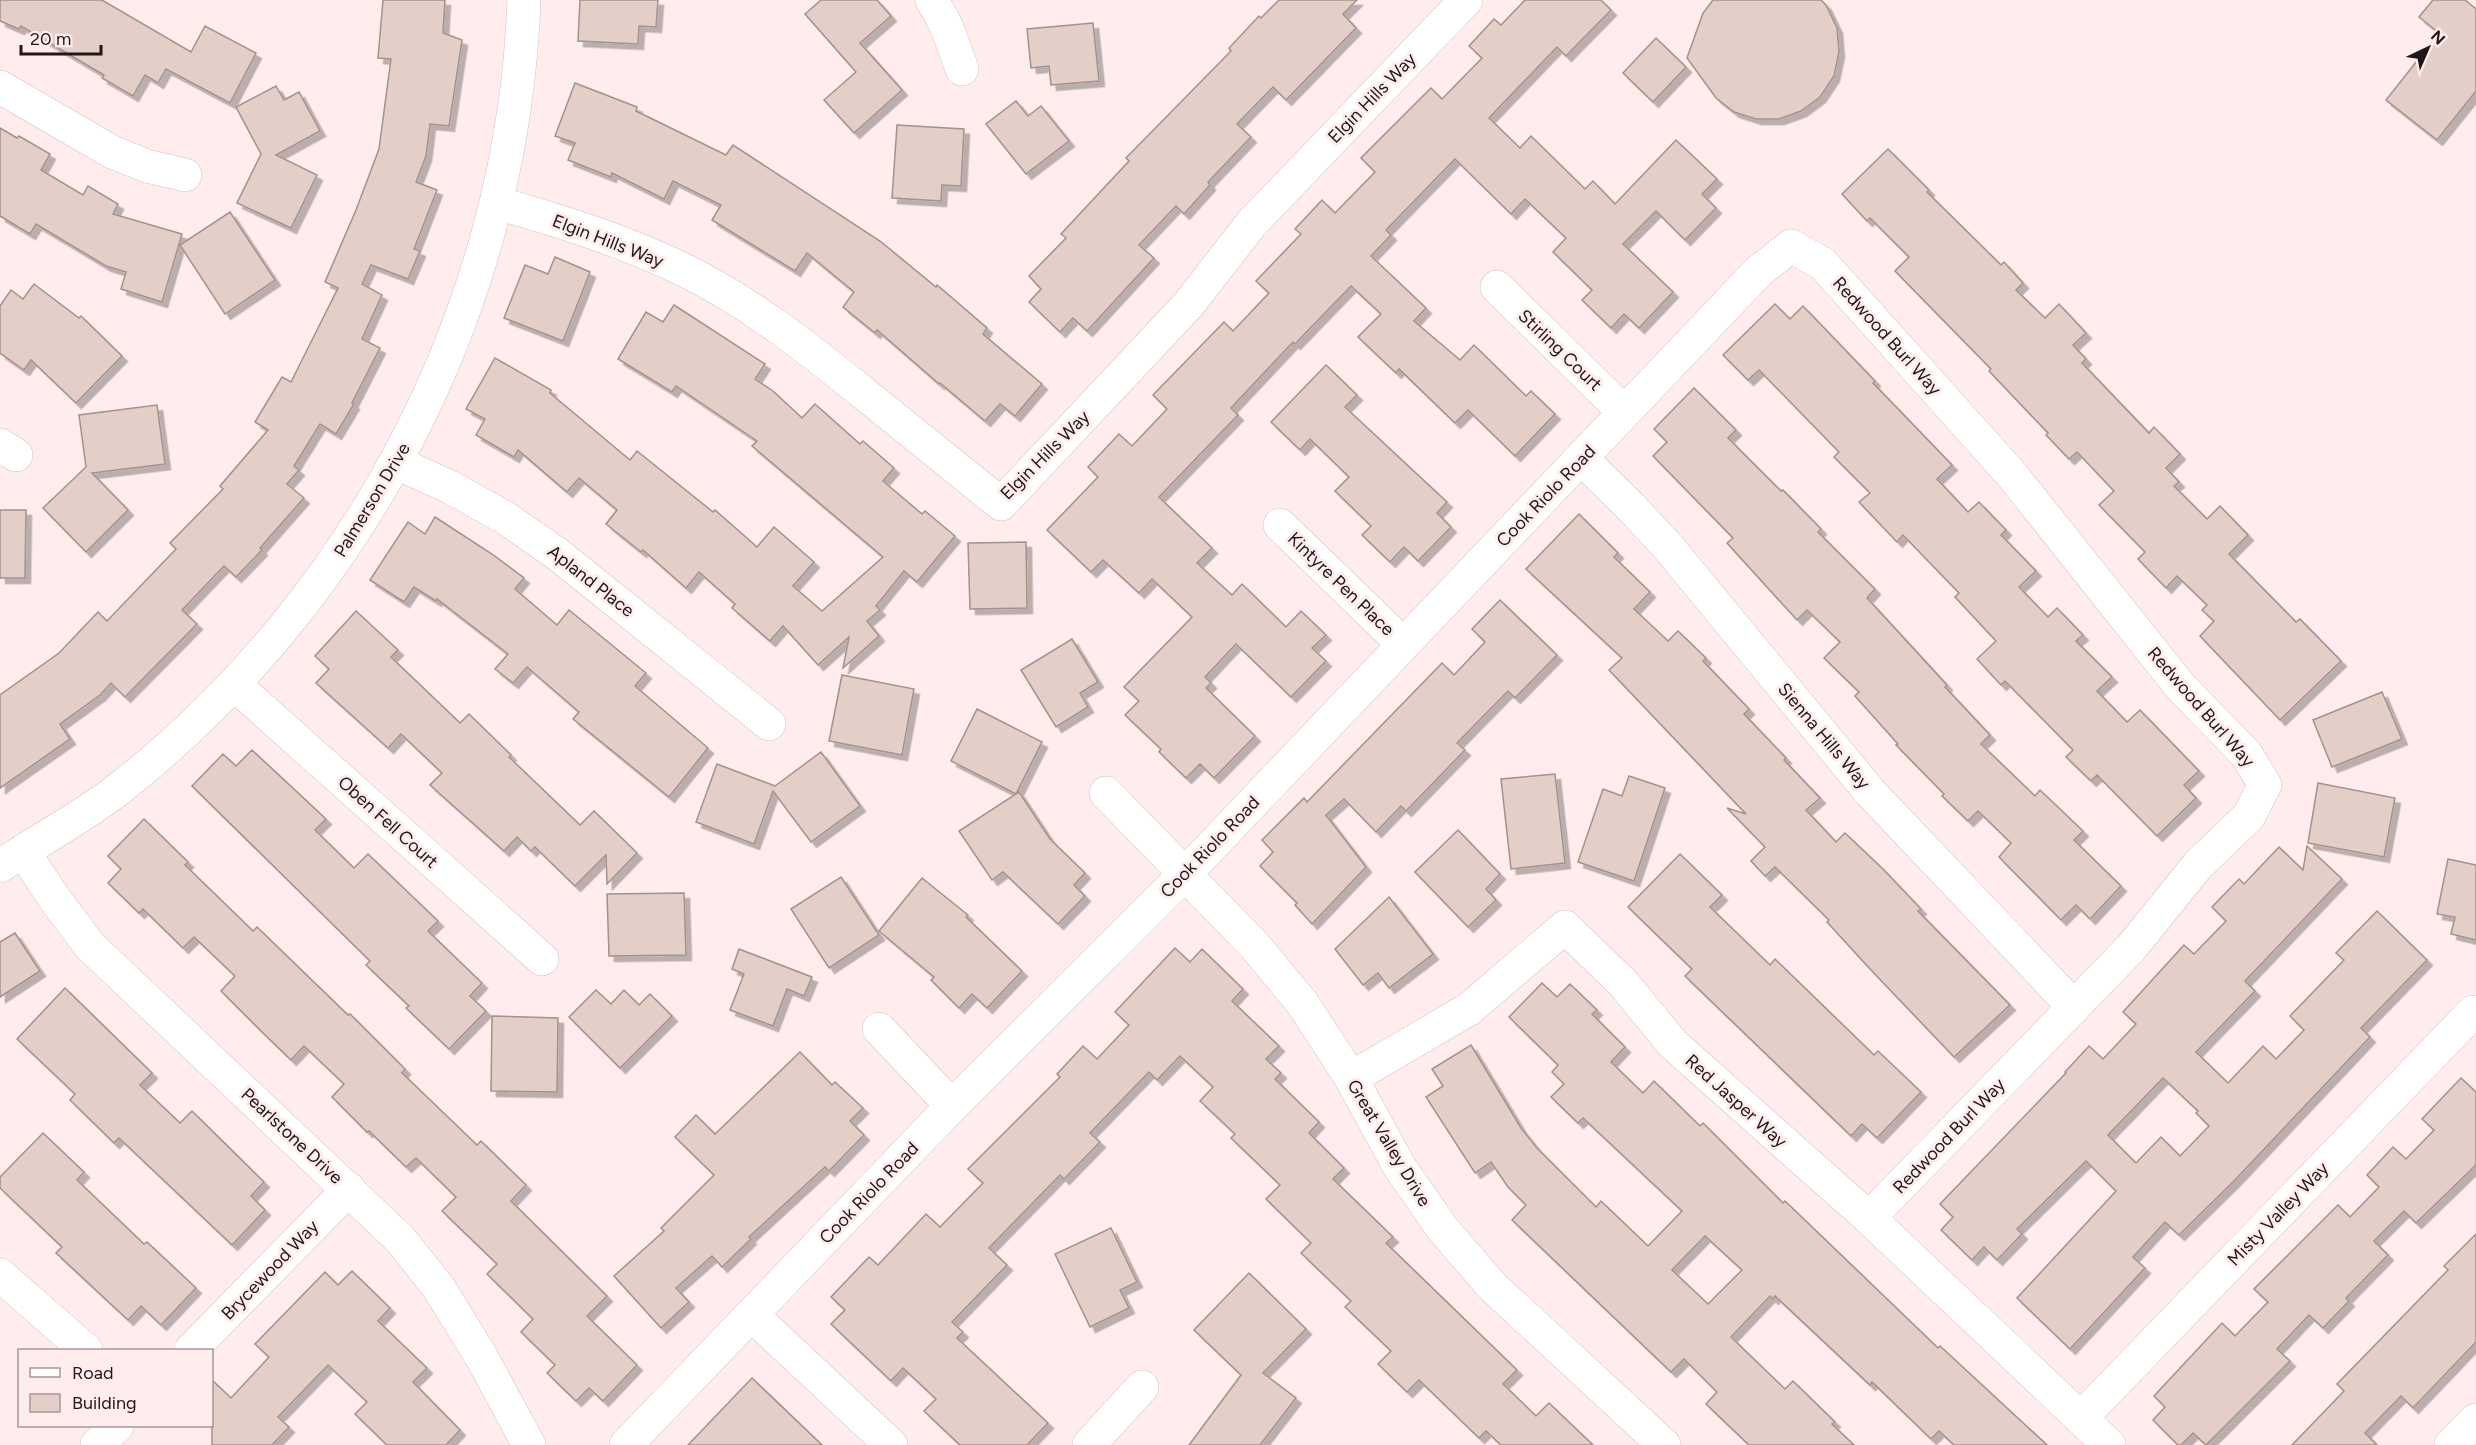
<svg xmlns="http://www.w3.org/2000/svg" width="2476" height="1445" viewBox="0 0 2476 1445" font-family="Figtree,sans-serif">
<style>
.building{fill:#e3cfc8;stroke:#a3918a;stroke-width:1.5;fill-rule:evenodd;filter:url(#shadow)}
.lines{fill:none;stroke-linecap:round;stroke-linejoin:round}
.minor-casing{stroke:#d6c1c2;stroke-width:34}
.minor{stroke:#fff;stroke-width:33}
.labels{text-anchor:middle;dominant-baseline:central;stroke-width:6;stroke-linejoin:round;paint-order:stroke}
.street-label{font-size:18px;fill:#1f1718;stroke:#ffedee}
</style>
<defs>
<filter id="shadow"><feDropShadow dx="5.5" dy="5.5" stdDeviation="0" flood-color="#0004"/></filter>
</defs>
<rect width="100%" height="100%" fill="#ffedee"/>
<g class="building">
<polygon points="0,0 102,0 191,52 205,26 256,53 230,103 166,69 158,83 145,75 133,96 102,78 104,75 21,26 19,29 0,21"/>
<polygon points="383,0 445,0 443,33 462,40 449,126 430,124 426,156 416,182 437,190 414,249 420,251 408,279 371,265 362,284 382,295 362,339 380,348 352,403 354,404 336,434 320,424 294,466 299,470 287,484 304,498 260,548 262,550 236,577 224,566 182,610 197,624 125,697 111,683 100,695 60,724 70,739 0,788 0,695 59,653 98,612 107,621 176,549 170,543 223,489 220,486 268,430 255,422 282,377 291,382 338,288 325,282 356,210 379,149 391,59 378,58"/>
<polygon points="580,0 658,0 656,27 639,26 638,44 578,41"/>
<polygon points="821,0 877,0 891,16 860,43 902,90 854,133 824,100 856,72 805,14"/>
<polygon points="1279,0 1357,0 1343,14 1356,28 1286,100 1273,87 1237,124 1251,137 1208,182 1210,185 1184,214 1176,206 1139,245 1154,258 1087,331 1073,318 1060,332 1029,302 1041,289 1029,276 1066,238 1061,234 1129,161 1126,158 1231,51 1229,48 1259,16 1261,18"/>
<polygon points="1525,0 1601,0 1611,10 1566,56 1557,47 1489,118 1520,148 1531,136 1585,189 1593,181 1615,204 1676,140 1717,179 1702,194 1716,208 1685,240 1656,211 1623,244 1673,292 1639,328 1624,314 1611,328 1582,300 1592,290 1553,252 1566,238 1525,199 1511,214 1455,159 1386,230 1391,235 1371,256 1426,308 1414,321 1460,360 1474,345 1526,396 1531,391 1555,414 1515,456 1468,410 1455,423 1399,369 1396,373 1358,337 1381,314 1351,286 1295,344 1293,342 1231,408 1238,415 1159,497 1212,548 1197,563 1232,595 1242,584 1286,627 1301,611 1326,635 1312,648 1326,661 1291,697 1236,644 1205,677 1211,683 1206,688 1255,736 1214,778 1200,764 1186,778 1159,752 1161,749 1125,715 1139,701 1124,687 1192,617 1152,579 1139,593 1103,560 1091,572 1047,530 1098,477 1088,467 1119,434 1132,446 1167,409 1153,395 1224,322 1233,331 1269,293 1256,281 1301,234 1295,229 1322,200 1335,213 1375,172 1361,158 1431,88 1442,99 1482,58 1469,46 1494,19 1501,25"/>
<polygon points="1713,0 1821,0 1826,5 1837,28 1839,52 1834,76 1820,97 1801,111 1779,119 1756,119 1734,112 1716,98 1687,58 1703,13"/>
<polygon points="2433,0 2465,0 2476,9 2476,91 2437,140 2386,100 2439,33 2419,17"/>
<polygon points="1093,23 1099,81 1051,85 1049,66 1031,68 1027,29"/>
<polygon points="1656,38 1686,67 1653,102 1623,73"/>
<polygon points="575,83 637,107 636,111 726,155 733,145 880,241 936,287 937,285 987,328 983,334 1042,384 1015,416 1000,404 985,421 940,383 939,384 877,330 875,333 843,307 854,292 807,253 795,271 712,220 721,205 673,181 664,199 612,173 611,177 568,160 575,143 555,136"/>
<polygon points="276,86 284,100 299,92 320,131 276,155 317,175 291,228 237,203 261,154 236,107"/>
<polygon points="1016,101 1028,116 1041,106 1069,141 1026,174 986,124"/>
<polygon points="897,125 964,129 961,186 942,185 941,201 892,198"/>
<polygon points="0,128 17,138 19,136 50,154 41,170 83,195 88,186 118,204 113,214 182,234 162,302 121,289 126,272 106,266 36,224 30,234 0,216"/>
<polygon points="1888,149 1929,190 1927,192 2001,265 2004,262 2023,283 2016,290 2045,318 2059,304 2086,333 2073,345 2086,359 2082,363 2149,433 2154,427 2180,454 2166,468 2179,482 2174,486 2207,519 2220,506 2248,535 2229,554 2296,622 2300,619 2341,661 2280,720 2200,636 2214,621 2202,610 2207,605 2177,576 2166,588 2138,559 2145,552 2099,505 2114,491 2077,452 2069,459 2046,435 2048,433 1989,371 1991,369 1895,271 1909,257 1870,218 1867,221 1842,194"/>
<polygon points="230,212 275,280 225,314 180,245"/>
<polygon points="555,257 590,272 563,341 504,318 525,265 548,274"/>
<polygon points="34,284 79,318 81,316 122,356 76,403 31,360 24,370 0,353 0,306 11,290 23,299"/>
<polygon points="1775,304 1790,319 1803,306 1875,381 1873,383 1952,465 1937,479 1968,512 1979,502 2006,530 2001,535 2036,571 2019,587 2048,617 2057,608 2083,635 2076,641 2112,677 2097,691 2127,722 2140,710 2199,771 2184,785 2196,798 2157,836 2097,775 2091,781 2066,757 2073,750 2005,681 2001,685 1977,659 1996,641 1955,597 1959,593 1903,535 1897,542 1859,502 1870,493 1834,457 1839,452 1759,370 1748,380 1723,355"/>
<polygon points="674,305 765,364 755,379 773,391 802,418 815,404 860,444 863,441 894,468 883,481 922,514 925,511 955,536 917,582 904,571 876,606 880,610 867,621 879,636 843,668 849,637 818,665 783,626 770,641 732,608 735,604 699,572 686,588 643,550 641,552 606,524 617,510 579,478 567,492 518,450 514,457 476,435 485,419 466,409 495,358 551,390 550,393 630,460 637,451 713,512 715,510 757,547 774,527 814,562 793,586 822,611 883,557 752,446 757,441 676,386 672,392 618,359 646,312 663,322"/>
<polygon points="1326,365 1357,395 1345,407 1447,502 1437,513 1451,527 1418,561 1404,547 1390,562 1362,535 1371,526 1335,491 1349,477 1310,439 1300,450 1271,422"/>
<polygon points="1694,388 1736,430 1728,438 1781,491 1783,490 1821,529 1818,532 1875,589 1867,598 1947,685 1945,687 1990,735 1981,744 2035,796 2040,790 2083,831 2074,840 2121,886 2090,919 2076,905 2061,920 1999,857 2011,843 1978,811 1968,821 1942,796 1944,794 1896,745 1898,744 1855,696 1859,692 1824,658 1840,642 1807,610 1797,620 1727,543 1733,538 1653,456 1667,442 1654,429"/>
<polygon points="157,405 165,464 92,473 128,510 86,552 43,508 86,467 79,415"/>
<polygon points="0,510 26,510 25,578 0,578"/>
<polygon points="1579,514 1618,553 1614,557 1650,592 1634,609 1668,641 1678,631 1706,658 1703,661 1749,709 1744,714 1786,758 1784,760 1820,798 1806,810 1836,842 1845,833 1883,869 1921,909 1918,911 2010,1005 1954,1057 1871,970 1827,922 1829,920 1775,867 1765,876 1751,861 1765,847 1727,808 1746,814 1609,670 1622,658 1526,569"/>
<polygon points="435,517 492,554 524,578 515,589 557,625 569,610 646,673 635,686 708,748 669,797 573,719 579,712 527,667 513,683 495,669 508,654 437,599 436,601 414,587 404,602 370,580 408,522 425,534"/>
<polygon points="1026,542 1027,608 970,609 968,543"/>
<polygon points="1500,600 1557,655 1515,698 1508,691 1457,743 1465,750 1406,811 1401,806 1376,832 1344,799 1326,815 1366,867 1312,924 1295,905 1297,903 1260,866 1273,852 1262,840 1304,798 1307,802 1442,663 1454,675 1485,642 1472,629"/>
<polygon points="356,611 398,650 391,657 460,723 469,714 511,755 509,757 580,825 594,811 637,853 607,884 606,855 575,886 535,847 531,851 517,837 504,851 430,785 442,773 401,734 388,748 316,683 329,669 315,656"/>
<polygon points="1072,639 1098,682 1080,693 1088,707 1056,727 1021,670"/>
<polygon points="842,675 914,689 902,755 829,741"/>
<polygon points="2382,692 2402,739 2332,767 2313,720"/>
<polygon points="977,709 1042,742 1016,794 951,761"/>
<polygon points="252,750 326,819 315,830 354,868 368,854 438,921 428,931 482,983 470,996 486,1011 449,1049 406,1008 409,1006 366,965 370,961 192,786 223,754 236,766"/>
<polygon points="821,752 860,806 811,842 773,791 754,844 696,822 717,764 775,786"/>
<polygon points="1555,774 1565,863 1511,869 1501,779"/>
<polygon points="1629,776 1665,788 1634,881 1578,862 1603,789 1622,796"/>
<polygon points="2318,783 2395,798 2384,857 2308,843"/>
<polygon points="1019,792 1050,839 1085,873 1074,885 1085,896 1058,924 1003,872 992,880 959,831"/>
<polygon points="144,819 188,862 185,865 253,931 257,927 348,1015 350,1014 405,1069 402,1073 477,1145 481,1141 526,1185 511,1201 607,1296 587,1316 637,1365 603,1401 589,1388 576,1401 547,1373 555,1365 521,1332 533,1319 487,1274 497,1264 442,1211 456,1197 416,1158 406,1167 369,1131 367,1132 332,1097 344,1084 304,1046 291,1060 262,1032 221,991 235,976 194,937 183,948 143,909 139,913 108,883 121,869 108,856"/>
<polygon points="1458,830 1500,874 1486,889 1496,900 1468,927 1415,872"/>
<path d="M2307,846L2342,879L2245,981L2255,991L2196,1052L2228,1083L2263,1046L2276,1059L2304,1030L2290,1016L2344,960L2336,953L2377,911L2427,960L2361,1028L2370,1037L2235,1180L2179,1235L2165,1222L2133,1257L2145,1268L2070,1349L2017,1298L2116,1191L2086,1161L2017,1229L2022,1234L1997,1260L1984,1247L1972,1260L1941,1230L1953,1217L1940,1204L2066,1073L2065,1072L2089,1046L2103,1059L2136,1024L2123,1012L2184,945L2194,954L2226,921L2212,907L2239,879L2244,884L2279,847L2303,870ZM2163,1078L2198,1111L2196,1113L2209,1126L2180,1156L2161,1137L2136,1163L2108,1135Z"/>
<polygon points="1680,854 1722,895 1710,907 1770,965 1775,959 1874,1055 1878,1051 1921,1092 1877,1138 1862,1124 1851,1136 1685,976 1692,969 1628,907"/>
<polygon points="2448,859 2476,865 2476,940 2451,934 2455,917 2437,914"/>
<polygon points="841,877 879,935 829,968 791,909"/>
<polygon points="922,878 968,915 966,917 1022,971 987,1008 972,994 959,1008 931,980 934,977 879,931"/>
<polygon points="684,893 686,955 609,956 607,894"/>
<polygon points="1389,897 1433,954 1389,988 1378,973 1363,985 1335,949"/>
<polygon points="15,933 40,971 0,997 0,942"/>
<polygon points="1175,948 1190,962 1202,949 1243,989 1232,1001 1279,1046 1266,1059 1281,1073 1275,1079 1319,1122 1309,1133 1344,1168 1333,1179 1393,1237 1386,1243 1517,1370 1503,1384 1536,1416 1549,1403 1593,1445 1501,1445 1486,1431 1479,1438 1419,1380 1407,1392 1378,1364 1391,1351 1345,1307 1351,1301 1301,1253 1311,1243 1266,1199 1280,1185 1231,1138 1235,1134 1200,1101 1213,1087 1180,1056 1157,1080 1149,1072 1090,1133 1100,1142 1064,1179 1060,1175 989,1248 1007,1265 952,1322 963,1332 957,1338 1048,1423 1027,1445 960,1445 924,1411 936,1399 903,1368 891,1381 831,1324 845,1310 831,1297 869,1257 878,1265 926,1214 940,1227 983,1183 968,1169 1060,1077 1057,1074 1083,1046 1097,1059 1129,1025 1115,1012"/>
<polygon points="739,949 812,977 804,996 787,989 773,1026 730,1010 744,974 732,969"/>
<path d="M1542,983L1557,997L1570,984L1597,1010L1592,1014L1625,1047L1611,1062L1643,1093L1654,1081L1700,1126L1703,1123L1783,1203L1785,1201L1938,1348L1940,1346L2047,1445H1954L1939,1431L1931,1439L1872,1382L1870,1385L1775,1296L1773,1299L1770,1296L1731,1337L1785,1389L1793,1381L1835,1422L1832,1424L1854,1445H1749L1706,1404L1717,1392L1684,1359L1671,1372L1512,1220L1526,1205L1508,1187L1491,1162L1475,1173L1426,1097L1443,1086L1432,1069L1471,1045L1521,1128L1537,1148L1596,1207L1601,1201L1648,1246L1682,1211L1583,1118L1578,1123L1551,1097L1564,1084L1552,1072L1558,1065L1509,1017ZM1705,1236L1742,1270L1708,1304L1672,1270Z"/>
<polygon points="65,988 152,1073 140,1085 180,1123 192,1111 264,1182 251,1196 265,1210 232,1245 119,1138 114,1143 70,1100 75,1094 17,1039"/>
<polygon points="596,990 611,1004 624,990 639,1005 650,994 672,1016 620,1068 569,1017"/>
<polygon points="492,1016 558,1018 557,1092 491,1091"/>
<polygon points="800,1052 832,1085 835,1082 863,1108 850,1121 864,1135 829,1171 825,1167 749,1237 751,1239 722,1267 712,1256 676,1288 689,1302 661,1328 614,1276 664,1231 661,1228 714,1175 675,1137 696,1115 715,1134"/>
<polygon points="2461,1078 2476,1092 2476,1165 2416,1223 2404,1211 2374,1241 2388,1255 2346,1298 2349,1301 2323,1328 2309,1315 2277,1349 2290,1361 2206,1445 2193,1433 2181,1445 2178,1445 2153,1420 2165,1407 2154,1396 2222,1323 2235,1336 2268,1302 2254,1289 2338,1205 2350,1217 2379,1187 2367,1175 2393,1147 2406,1159 2434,1130 2422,1119"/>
<polygon points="43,1133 84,1172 77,1180 144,1244 147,1242 196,1288 161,1325 141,1306 128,1320 56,1253 62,1247 0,1188 0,1177"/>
<polygon points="1111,1228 1137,1282 1120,1290 1129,1308 1090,1327 1055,1254"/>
<polygon points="2476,1234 2476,1342 2413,1408 2401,1396 2365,1433 2377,1445 2292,1445 2344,1391 2337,1384 2448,1270 2444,1266"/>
<polygon points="352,1271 390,1308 378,1321 427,1368 413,1382 460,1430 446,1445 387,1445 355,1414 367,1402 328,1365 278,1417 289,1427 272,1445 212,1445 212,1380 231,1398 269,1357 255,1344 325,1272 338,1285"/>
<polygon points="1249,1273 1306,1329 1263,1373 1296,1398 1260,1445 1189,1445 1241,1375 1194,1330"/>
<polygon points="752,1378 822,1445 688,1445"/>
</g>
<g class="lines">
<g class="minor-casing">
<g id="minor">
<polyline points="932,0 946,25 962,69"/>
<polyline points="0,87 112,152 147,166 185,175"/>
<path d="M497,203C561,221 624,241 684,270C751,303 809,349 867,396C912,432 957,468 1001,504L1189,304L1251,224L1466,0"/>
<polyline points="1497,287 1624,412"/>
<polyline points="0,445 16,455"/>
<polyline points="1582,459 1631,507 1669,548 1870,792 2074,1007"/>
<polyline points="397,463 450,487 504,517 556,553 769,724"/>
<polyline points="1280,525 1402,643"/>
<polyline points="234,684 542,959"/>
<polyline points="1106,793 1255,946 1303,1004 1351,1078 1399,1166 1442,1228 1492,1286 1664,1445"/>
<polyline points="23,851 54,898 90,946 400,1239 439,1288 482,1358 529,1445"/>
<path d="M0,866C39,840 83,817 120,788C361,598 513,307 524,0"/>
<polyline points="879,1029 952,1106"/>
<polyline points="1351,1078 1469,1009 1565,927 1623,983 1673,1044 1869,1218 2109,1445"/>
<polyline points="0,1275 86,1350"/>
<polyline points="752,1315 891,1445"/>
<polyline points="191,1350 349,1189"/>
<polyline points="2081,1418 2473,1012 2476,1015"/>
<polyline points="97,1445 117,1426"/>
<polyline points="626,1445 952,1106 1185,874 1759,271 1791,246 1823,264 2012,475 2180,686 2246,754 2265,785 2249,816 2198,865 2131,948 1869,1218"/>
<polyline points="1089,1445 1142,1387"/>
<polyline points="2451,1445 2476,1420"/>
</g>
</g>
<use href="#minor" class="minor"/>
</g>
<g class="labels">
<g class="street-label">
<text transform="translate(1372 98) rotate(-46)">Elgin Hills Way</text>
<text transform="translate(608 241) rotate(21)">Elgin Hills Way</text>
<text transform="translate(1887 336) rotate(48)">Redwood Burl Way</text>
<text transform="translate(1560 350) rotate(44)">Stirling Court</text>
<text transform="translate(1045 455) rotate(-45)">Elgin Hills Way</text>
<text transform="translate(1546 496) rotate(-46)">Cook Riolo Road</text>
<text transform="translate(372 500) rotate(-59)">Palmerson Drive</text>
<text transform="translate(591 581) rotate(38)">Apland Place</text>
<text transform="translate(1341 584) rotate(44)">Kintyre Pen Place</text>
<text transform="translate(2201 707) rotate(49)">Redwood Burl Way</text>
<text transform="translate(1824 736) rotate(50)">Sienna Hills Way</text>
<text transform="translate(388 822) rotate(42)">Oben Fell Court</text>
<text transform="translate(1210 847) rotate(-46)">Cook Riolo Road</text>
<text transform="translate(1736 1101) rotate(42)">Red Jasper Way</text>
<text transform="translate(292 1136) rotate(43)">Pearlstone Drive</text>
<text transform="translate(1949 1136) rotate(-46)">Redwood Burl Way</text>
<text transform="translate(1389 1143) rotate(59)">Great Valley Drive</text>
<text transform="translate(869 1193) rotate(-46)">Cook Riolo Road</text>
<text transform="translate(2278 1214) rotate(-46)">Misty Valley Way</text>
<text transform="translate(270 1270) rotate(-46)">Brycewood Way</text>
</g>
</g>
<rect x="18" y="1349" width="195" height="78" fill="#ffedee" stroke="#a59798" stroke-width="1.5"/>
<rect x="30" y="1368" width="30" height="9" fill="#ffffff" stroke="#a59798" stroke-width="1.5"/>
<text x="72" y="1379" font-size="18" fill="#1f1718">Road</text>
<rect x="30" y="1394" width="30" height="18" fill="#e3cfc8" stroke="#a59798" stroke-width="1.5"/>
<text x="72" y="1409" font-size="18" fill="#1f1718">Building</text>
<g transform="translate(2428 48) rotate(44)" stroke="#ffedee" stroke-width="4.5" paint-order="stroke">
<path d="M0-4.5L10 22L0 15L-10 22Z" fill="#1f1718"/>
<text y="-9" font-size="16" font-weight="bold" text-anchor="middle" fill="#1f1718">N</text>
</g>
<path d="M21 45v9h80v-9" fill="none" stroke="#1f1718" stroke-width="3"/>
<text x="30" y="45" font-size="18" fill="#1f1718" stroke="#ffedee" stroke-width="4.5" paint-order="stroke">20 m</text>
</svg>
